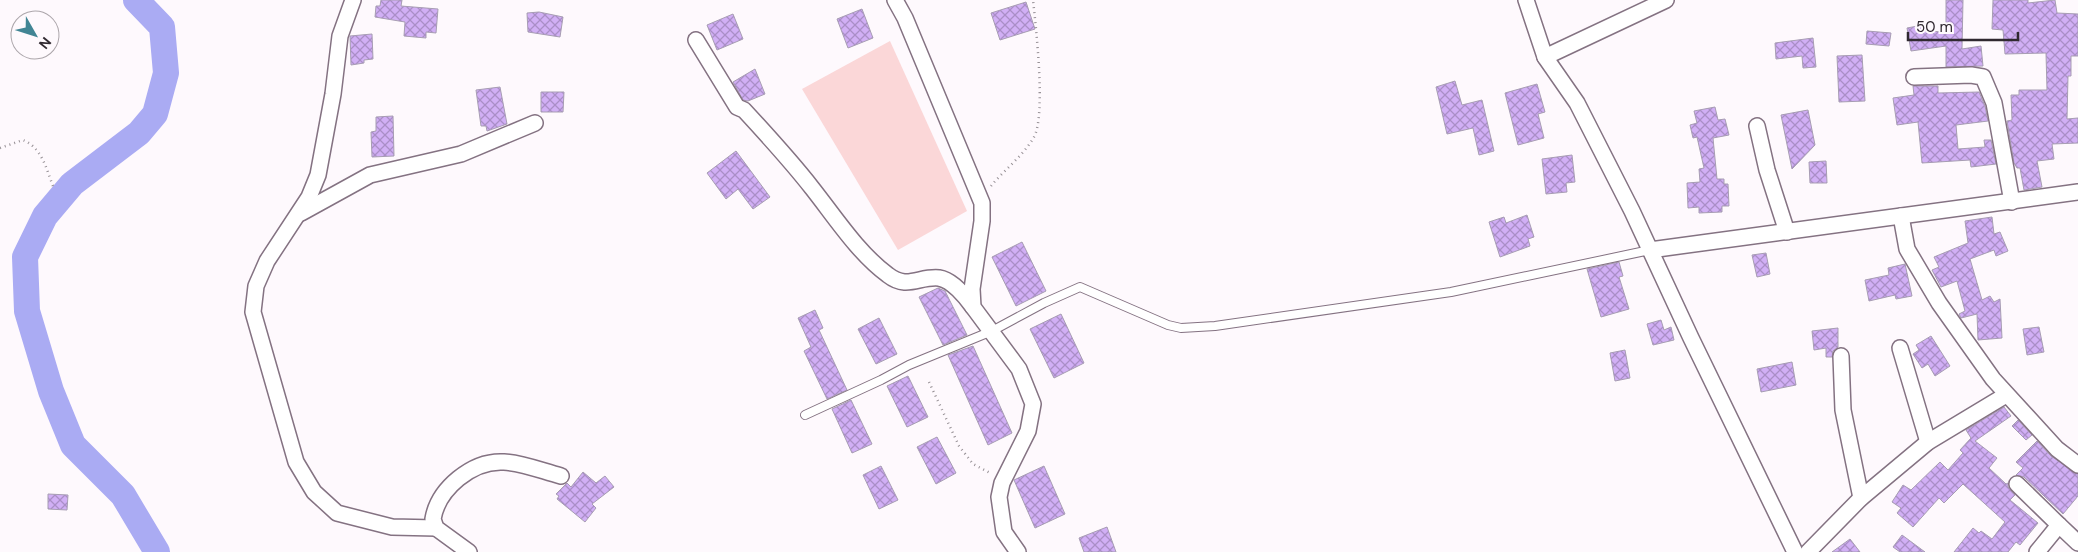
<svg xmlns="http://www.w3.org/2000/svg" width="2078" height="552" viewBox="0 0 2078 552" font-family="'DM Sans',sans-serif">
<style>
.grass{fill:#fbd7d8}
.lines{fill:none;stroke-linecap:round;stroke-linejoin:round}
.river{stroke:#aaabf3;stroke-width:26}
.building{fill:url(#building-cross-hatch);stroke:#a79db3}
.lane-casing{stroke:#847282;stroke-width:10}
.street-casing{stroke:#847282;stroke-width:18}
.path{stroke:#989297;stroke-width:2.5;stroke-dasharray:1 4;stroke-linecap:butt}
.lane{stroke:#fff;stroke-width:8}
.street{stroke:#fff;stroke-width:15}
</style>
<defs>
<pattern id="building-cross-hatch" width="8" height="8" patternUnits="userSpaceOnUse" patternTransform="scale(1.25)"><rect width="8" height="8" fill="#d1aff5"/><path d="M0 0l8 8M0 8l8-8" fill="none" stroke="#aa8ec7"/></pattern>
</defs>
<rect width="100%" height="100%" fill="#fef9fd"/>
<polygon class="grass" points="890,41 967,211 898,250 802,89"/>
<g class="lines">
<polyline class="river" points="136,0 162,27 166,73 155,114 139,133 72,184 45,216 25,257 27,311 51,391 73,445 123,495 157,552"/>
</g>
<g class="building">
<polygon points="381,0 402,0 401,6 438,9 436,33 426,32 426,38 404,36 405,22 375,17 376,6 380,6"/>
<polygon points="1946,0 1963,0 1962,49 1981,46 1983,66 1946,67 1946,46 1911,51 1907,28 1923,25 1924,31 1946,32"/>
<polygon points="1993,0 2028,0 2028,3 2055,0 2057,13 2078,14 2078,56 2071,56 2071,76 2068,76 2067,119 2078,118 2078,143 2052,144 2054,159 2037,161 2042,187 2024,190 2020,168 2017,168 2014,163 2007,121 2012,120 2011,95 2019,95 2019,90 2047,90 2046,53 2005,54 2003,30 1992,29"/>
<polygon points="1026,2 1035,29 1000,40 991,13"/>
<polygon points="862,9 873,38 848,48 837,19"/>
<polygon points="539,12 563,17 560,37 528,32 527,13"/>
<polygon points="733,14 743,39 717,50 707,25"/>
<polygon points="1867,31 1891,33 1889,46 1866,44"/>
<polygon points="372,34 373,59 364,60 364,63 351,65 350,36"/>
<polygon points="1813,38 1816,67 1803,68 1802,56 1776,59 1775,43"/>
<polygon points="1862,55 1865,101 1839,102 1837,56"/>
<polygon points="755,69 765,94 748,101 743,100 733,82"/>
<polygon points="1455,81 1462,105 1482,100 1494,151 1479,155 1473,128 1447,134 1436,87"/>
<polygon points="1537,84 1545,112 1538,114 1544,138 1518,145 1505,93"/>
<polygon points="1913,86 1938,86 1938,93 1979,92 1985,106 1988,121 1956,125 1958,149 1985,147 1984,140 1991,140 1996,164 1971,167 1970,160 1922,163 1918,122 1897,125 1893,98 1914,95"/>
<polygon points="500,87 507,124 487,131 486,126 481,126 476,90"/>
<polygon points="541,92 564,92 563,112 541,112"/>
<polygon points="1715,107 1718,120 1725,119 1729,135 1713,138 1717,179 1724,179 1724,184 1728,184 1729,206 1722,206 1722,212 1699,213 1699,207 1688,208 1687,183 1700,182 1699,169 1704,168 1697,137 1693,138 1690,125 1697,123 1694,111"/>
<polygon points="1808,110 1815,145 1792,169 1781,115"/>
<polygon points="393,116 394,156 372,157 371,132 376,131 376,117"/>
<polygon points="736,151 770,197 753,209 738,189 726,199 707,173"/>
<polygon points="1572,155 1575,182 1566,183 1567,192 1546,194 1542,159"/>
<polygon points="1826,161 1827,183 1810,183 1809,162"/>
<polygon points="1527,215 1534,237 1528,239 1530,246 1500,257 1489,222 1504,217 1506,223"/>
<polygon points="1992,217 1994,234 2000,232 2008,251 1996,256 1994,250 1970,259 1982,300 1990,296 1994,302 2000,299 2002,338 1978,340 1977,314 1961,318 1959,314 1965,311 1957,281 1941,287 1932,270 1939,267 1934,257 1968,243 1965,221"/>
<polygon points="1022,242 1046,291 1016,306 992,257"/>
<polygon points="1766,253 1770,274 1757,277 1752,255"/>
<polygon points="1619,262 1623,276 1619,277 1629,309 1601,317 1587,269"/>
<polygon points="1905,264 1912,296 1896,299 1895,295 1869,301 1865,280 1889,275 1888,268"/>
<polygon points="938,288 945,291 967,335 943,345 919,297"/>
<polygon points="815,310 823,328 819,330 847,390 827,399 804,351 811,347 798,318"/>
<polygon points="1061,314 1084,363 1054,378 1030,329"/>
<polygon points="879,318 897,354 876,364 858,329"/>
<polygon points="1661,320 1664,330 1671,327 1674,340 1653,345 1647,324"/>
<polygon points="2039,327 2044,352 2027,355 2023,329"/>
<polygon points="1838,328 1838,347 1833,351 1832,357 1826,357 1826,348 1814,350 1812,331"/>
<polygon points="1931,336 1950,366 1935,376 1928,364 1922,368 1913,354 1919,350 1916,345"/>
<polygon points="973,346 1012,433 988,445 948,355"/>
<polygon points="1625,350 1630,378 1615,381 1610,353"/>
<polygon points="1792,362 1796,385 1761,392 1757,369"/>
<polygon points="908,376 928,417 907,427 887,386"/>
<polygon points="851,400 872,444 852,453 832,409"/>
<polygon points="2004,407 2011,416 1975,441 1997,458 1989,468 2006,484 2008,483 2008,487 2015,495 2010,500 2038,523 2020,545 2016,542 2008,552 1954,552 1973,528 1979,533 1981,531 1992,539 2005,522 1963,484 1944,503 1939,498 1913,527 1897,513 1901,508 1892,502 1903,485 1911,490 1940,462 1948,470 1963,453 1960,450 1971,438 1966,430"/>
<polygon points="2018,420 2032,435 2026,440 2012,426"/>
<polygon points="937,437 956,473 936,484 917,447"/>
<polygon points="2037,441 2051,456 2078,474 2078,496 2063,514 2024,477 2016,475 2023,468 2016,462"/>
<polygon points="881,466 898,500 879,509 863,475"/>
<polygon points="1044,466 1065,514 1035,528 1014,480"/>
<polygon points="583,472 596,483 605,476 614,487 592,504 596,508 585,522 557,499 559,496 556,494 567,483 571,487"/>
<polygon points="48,494 68,495 67,510 48,509"/>
<polygon points="1107,527 1116,552 1084,552 1079,538"/>
<polygon points="1902,535 1925,552 1900,552 1893,547"/>
<polygon points="1850,539 1860,552 1832,552"/>
</g>
<g class="lines">
<g class="lane-casing">
<polyline id="lane" points="805,415 881,380 909,365 992,331 1044,303 1080,287 1168,325 1181,328 1215,326 1451,292 1650,250"/>
</g>
<g class="street-casing">
<g id="street">
<polyline points="353,0 340,36 333,94 318,175 309,197 267,261 256,286 253,312 296,462 314,492 337,513 392,527 436,528"/>
<polyline points="895,0 905,18 982,203 982,221 972,289 973,307 1019,369 1033,404 1028,431 1002,483 999,497 1004,532 1018,552"/>
<polyline points="1526,0 1545,57 1577,103 1632,211 1691,338 1795,552"/>
<path d="M696,40L737,107L744,110C768,136 791,161 812,188C835,217 858,253 888,275C907,290 919,276 939,278C952,280 966,297 973,307"/>
<polyline points="1545,57 1666,0"/>
<polyline points="1914,77 1971,75 1983,77 1994,103 2012,202"/>
<polyline points="1757,126 1767,170 1787,232"/>
<polyline points="301,213 370,175 461,154 535,123"/>
<polyline points="1901,216 1907,249 1939,303 1993,379 2057,449 2078,465"/>
<polyline points="1650,250 2078,192"/>
<polyline points="1900,348 1928,442"/>
<polyline points="1841,356 1843,410 1861,498"/>
<polyline points="2017,484 2059,525 2037,552"/>
<polyline points="2059,525 2078,543"/>
<path d="M469,552L436,528L433,519C438,489 472,460 504,462C523,463 542,471 561,476"/>
<polyline points="1808,552 1861,498 1928,442 2006,395"/>
</g>
</g>
<g class="path">
<path d="M0,148L23,140C42,148 46,168 53,186"/>
<path d="M991,186C1004,170 1024,155 1034,137C1046,115 1036,28 1033,0"/>
<polyline points="929,382 959,446 973,464 992,474"/>
</g>
<use href="#lane" class="lane"/>
<use href="#street" class="street"/>
</g>
<g transform="translate(35 35) rotate(129)"><circle r="24" fill="#fef9fd" stroke="#aca6ab"/>
<path d="M0-4L9 19L0 12L-9 19Z" fill="#418594"/>
<text y="-8" font-size="14" font-weight="bold" text-anchor="middle" fill="#302930">N</text>
</g>
<path d="M1908 32v8h110v-8" fill="none" stroke="#302930" stroke-width="2.5"/>
<text x="1916" y="32" font-size="15" fill="#302930" stroke="#fef9fd" stroke-width="4" paint-order="stroke">50 m</text>
</svg>
